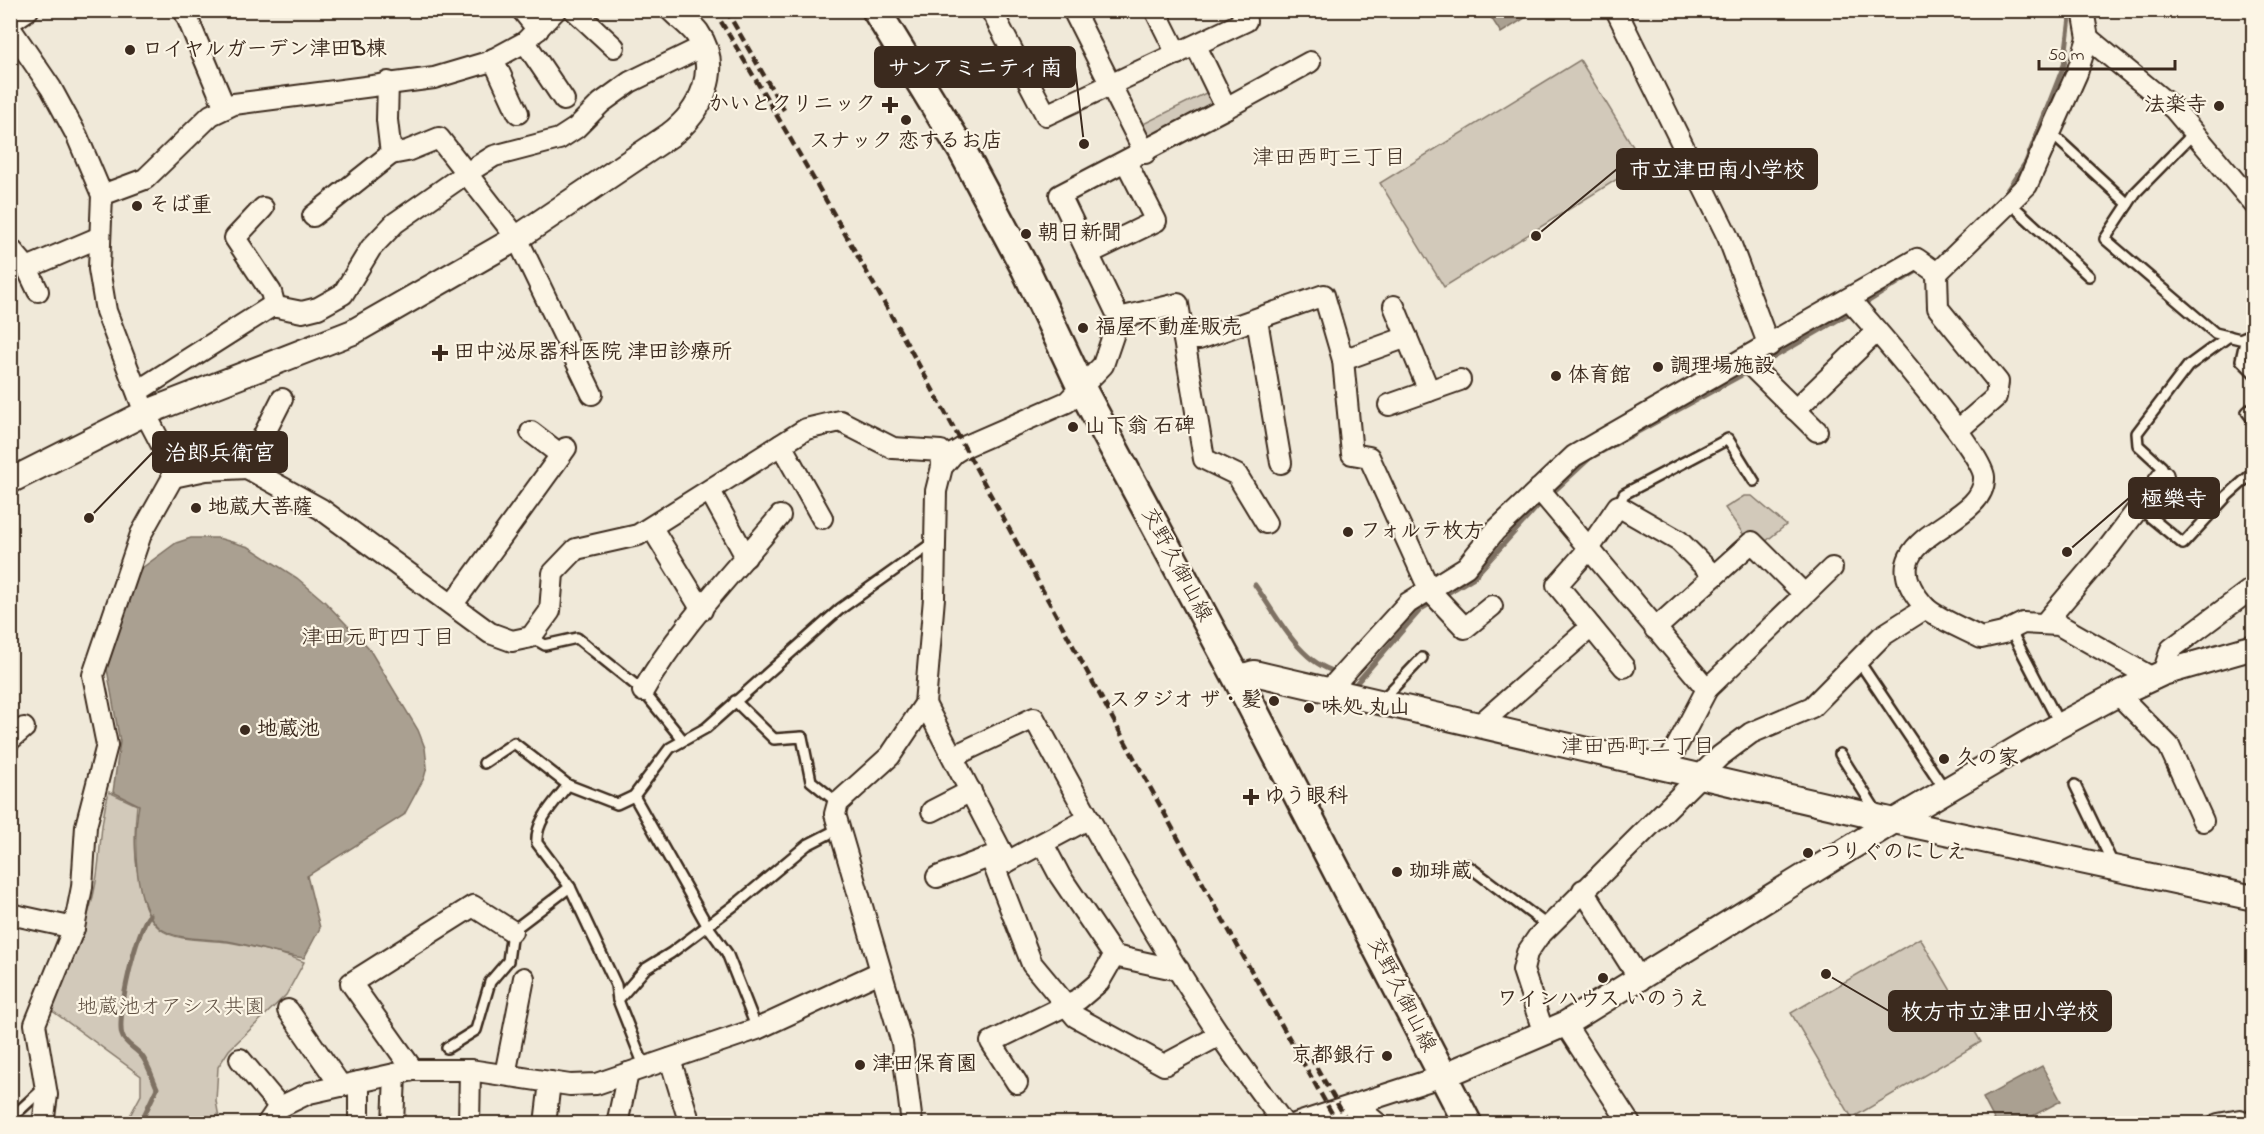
<svg xmlns="http://www.w3.org/2000/svg" width="2264" height="1134" viewBox="0 0 2264 1134" font-family="'Indie Flower','Klee One',sans-serif">
<style>
.green{fill:#d2c9ba;stroke:#867a6c;stroke-width:1.5}
.water{fill:#aaa091;stroke:#7e7163;stroke-width:1.5}
.lines{fill:none;stroke-linecap:round;stroke-linejoin:round}
.stream{stroke:#7e7163;stroke-width:5}
.service-casing{stroke:#3b2a1e;stroke-width:14}
.minor-casing{stroke:#3b2a1e;stroke-width:24}
.tertiary-casing{stroke:#3b2a1e;stroke-width:28}
.secondary-casing{stroke:#3b2a1e;stroke-width:32}
.service{stroke:#fcf5e5;stroke-width:9}
.minor{stroke:#fcf5e5;stroke-width:20}
.tertiary{stroke:#fcf5e5;stroke-width:24}
.secondary{stroke:#fcf5e5;stroke-width:27}
.rail{stroke:#3b2a1e;stroke-width:4.5;stroke-dasharray:9 4.5;stroke-linecap:butt}
.poi-dot{fill:#3b2a1e;stroke:#fcf5e5;stroke-width:2}
.labels{text-anchor:middle;dominant-baseline:central;stroke-width:4.5;stroke-linejoin:round;paint-order:stroke}
.poi-label{font-size:21px;font-weight:bold;fill:#3b2a1e;stroke:#fcf5e5;text-anchor:start}
.street-label{font-size:21px;fill:#3b2a1e;stroke:#fcf5e5}
.park-label{font-size:21px;fill:#615245;stroke:#fcf5e5}
.neighbourhood-label{font-size:22px;fill:#3b2a1e;stroke:#fcf5e5}
.leader{fill:none;stroke:#3b2a1e;stroke-width:2}
.callout-dot{fill:#3b2a1e;stroke:#fcf5e5;stroke-width:2}
.callout{fill:#3b2a1e;stroke:#3b2a1e;stroke-width:2}
.callout-label{font-size:22px;text-anchor:middle;font-weight:bold;fill:#fff}
</style>
<rect width="100%" height="100%" fill="#f0e9d9"/>
<filter id="ink" filterUnits="userSpaceOnUse"><feTurbulence type="fractalNoise" baseFrequency=".0167" numOctaves="2"/><feDisplacementMap in="SourceGraphic" scale="12" xChannelSelector="R" yChannelSelector="G"/><feConvolveMatrix kernelMatrix="1 2 1 2 8 2 1 2 1" color-interpolation-filters="sRGB"/></filter>
<g filter="url(#ink)">
<g class="green">
<polygon points="1580,60 1643,163 1444,287 1380,183"/>
<polygon points="1216,88 1226,108 1145,153 1133,129"/>
<polygon points="1744,496 1752,496 1786,525 1765,542 1746,538 1725,508"/>
<path d="M109,792L137,805C134,831 134,854 139,879C142,898 145,916 160,929C176,942 208,939 228,942C250,946 284,953 304,962L286,995L229,1050L218,1067L216,1101L220,1123H126L141,1095V1076L47,1007C63,970 86,931 94,892C102,858 98,828 109,792Z"/>
<polygon points="1920,938 1981,1042 1852,1118 1791,1013"/>
</g>
<g class="water">
<polygon points="1487,11 1536,11 1501,33"/>
<path d="M191,538H218L249,547L297,578L325,602L368,647L418,730L425,748L427,767L424,778L404,815L307,876L320,928L304,958C277,955 253,945 227,941C208,938 176,941 160,928C133,905 133,838 139,805L113,792L120,742L107,669L110,653L125,606L142,568L176,543Z"/>
<polygon points="2042,1066 2061,1101 2019,1123 1996,1123 1983,1098"/>
</g>
<g class="lines">
<g class="stream">
<polyline points="2004,195 2026,162 2064,65 2071,10"/>
<polyline points="1861,306 1922,268"/>
<polyline points="1757,367 1853,311"/>
<path d="M1255,585C1276,614 1299,663 1337,672"/>
<polyline points="1354,686 1421,609 1474,577 1536,508 1590,458 1749,371"/>
<path d="M140,1124L157,1088C152,1077 148,1063 141,1055C135,1048 124,1043 122,1035C116,1018 137,926 150,915"/>
</g>
<g class="service-casing">
<g id="service">
<polyline points="2051,133 2128,204"/>
<polyline points="2194,133 2136,192 2105,239 2215,333 2240,339 2254,333"/>
<polyline points="2009,202 2089,276"/>
<polyline points="2246,337 2241,360 2254,373"/>
<polyline points="2254,406 2247,412 2254,421"/>
<polyline points="2163,476 2162,467 2138,445 2137,433 2188,366 2229,336"/>
<polyline points="1618,506 1624,494 1728,439 1754,481"/>
<polyline points="2138,507 2183,544 2228,495 2254,472"/>
<polyline points="2010,629 2060,725"/>
<polyline points="531,637 545,645 577,638 643,691 682,739"/>
<polyline points="1858,660 1946,791"/>
<polyline points="1382,700 1422,658"/>
<polyline points="735,701 774,739 802,737 811,781 838,803"/>
<polyline points="1840,754 1878,814"/>
<polyline points="484,763 514,743 568,785 617,804 634,796 670,748 706,728 840,609 934,542"/>
<path d="M568,785C555,802 535,821 537,843L570,887L616,985L618,1000L641,1058L648,1065"/>
<polyline points="2075,785 2113,864"/>
<polyline points="634,796 707,925 727,953 757,1029"/>
<polyline points="1467,865 1548,926"/>
<polyline points="618,1000 645,969 671,953 740,901 807,845 838,829"/>
<polyline points="447,1048 476,1030 490,982 508,961 512,931 570,887"/>
<polyline points="10,1119 45,1087"/>
</g>
</g>
<g class="minor-casing">
<g id="minor">
<polyline points="184,10 225,108"/>
<polyline points="522,10 538,30"/>
<polyline points="574,10 614,47"/>
<polyline points="991,10 1046,115 1246,21 1241,10"/>
<polyline points="1073,10 1145,153"/>
<polyline points="1155,10 1177,54"/>
<polyline points="1616,10 1728,237 1769,346"/>
<polyline points="10,22 28,10"/>
<polyline points="10,28 51,88 77,136 102,195 99,269 106,311 145,413 169,459 173,477 141,534 93,675 107,745 86,826 82,887 74,928 35,1024 47,1095 43,1124"/>
<polyline points="2088,38 2174,109 2254,204"/>
<polyline points="525,42 564,100"/>
<polyline points="493,59 518,113"/>
<polyline points="388,82 387,120 391,154 407,151 439,138 517,238 592,394"/>
<polyline points="1226,108 1310,62"/>
<polyline points="102,195 145,179 211,115 234,104 434,78 488,62 525,42 556,10"/>
<polyline points="263,208 235,238 271,292 275,307"/>
<polyline points="313,216 391,154"/>
<polyline points="10,248 27,268"/>
<polyline points="1088,254 1156,221 1126,162"/>
<polyline points="1937,273 1938,308 1998,382 1996,397 1958,430"/>
<polyline points="38,291 27,268 100,237"/>
<path d="M1850,300C1873,326 1983,452 1984,477C1987,528 1860,535 1925,607C1936,618 1966,630 1981,638L2003,633L2023,623L2059,625L2154,679"/>
<polyline points="1394,306 1429,391"/>
<polyline points="1119,318 1178,304 1204,459 1237,475 1266,523"/>
<polyline points="1257,320 1281,463"/>
<polyline points="1184,339 1199,339 1324,295 1343,360 1352,454 1369,457 1430,591 1465,628 1492,606"/>
<polyline points="1343,360 1407,337"/>
<polyline points="1745,360 1817,431"/>
<polyline points="138,391 272,306 302,312 318,308 343,294 371,248 395,223 465,174 494,156 559,139 576,128 601,103 630,82 704,46"/>
<polyline points="282,399 247,468 321,509 490,633 512,641 531,637 550,611 553,573 576,549 638,535 806,429 840,421 893,448 941,451 942,467"/>
<polyline points="1389,405 1460,380"/>
<polyline points="1795,410 1876,332"/>
<polyline points="531,432 561,455"/>
<polyline points="781,445 822,518"/>
<polyline points="173,477 206,470 247,468"/>
<polyline points="1539,489 1707,689"/>
<polyline points="710,491 746,557"/>
<polyline points="652,528 702,610"/>
<polyline points="453,604 566,448"/>
<polyline points="2044,624 2109,547 2163,476"/>
<polyline points="1655,629 1752,542 1804,594"/>
<polyline points="1624,667 1557,585 1588,550 1618,506 1679,541 1714,576"/>
<polyline points="2163,673 2171,649 2254,587"/>
<path d="M643,691C679,627 734,572 780,516"/>
<polyline points="1328,691 1408,603 1466,567 1495,531 1574,456 1917,259 1937,273 2027,185 2077,73 2088,38 2083,10"/>
<polyline points="2118,694 2169,746 2203,821"/>
<polyline points="925,704 1007,862 1088,819"/>
<polyline points="1478,726 1591,627"/>
<polyline points="10,740 24,728"/>
<path d="M954,756L1034,718C1092,825 1152,933 1219,1034C1240,1065 1262,1094 1284,1124"/>
<polyline points="1665,769 1707,689 1832,568"/>
<polyline points="932,811 971,791"/>
<polyline points="1043,844 1060,876 1114,956 1179,970"/>
<polyline points="1007,862 994,866 1032,964 1076,1017 1164,1065 1220,1035"/>
<polyline points="937,877 1002,852"/>
<polyline points="1583,890 1640,980"/>
<polyline points="10,914 74,928"/>
<polyline points="288,1010 341,1086"/>
<polyline points="1565,1024 1630,1124"/>
<polyline points="1544,1034 1523,970 1527,953 1538,937 1720,756 1751,733 1812,707 1882,636 1926,608"/>
<polyline points="240,1059 280,1107"/>
<polyline points="670,1059 690,1124"/>
<polyline points="413,1070 351,983 473,906 512,931"/>
<polyline points="505,1075 524,978"/>
<polyline points="359,1082 359,1124"/>
<polyline points="1017,1083 991,1042 1079,999 1099,982 1114,956"/>
<polyline points="1355,1105 1378,1124"/>
<polyline points="267,1124 278,1108 309,1093 413,1070 470,1070 570,1085 596,1084 757,1029 880,972"/>
<polyline points="393,1124 395,1074"/>
<polyline points="469,1124 470,1070"/>
<polyline points="545,1124 550,1082"/>
<polyline points="617,1124 628,1073"/>
<polyline points="912,1124 902,1043 835,814 838,803 890,756 925,704 934,598 936,491 942,467 954,453 964,447 1067,402 1103,365 1119,318 1060,195 1226,108 1196,46"/>
<polyline points="1295,1124 1443,1076"/>
<polyline points="2218,1124 2240,1120 2244,1124"/>
</g>
</g>
<g class="tertiary-casing">
<g id="tertiary">
<path d="M10,481L145,413L353,332L517,238L670,135C701,112 722,69 697,33C691,25 681,18 673,10"/>
<polyline points="1237,678 1254,673 1894,821 2254,898"/>
<polyline points="1443,1076 1565,1024 1894,821 2027,743 2118,694 2163,673 2254,647"/>
</g>
</g>
<g class="secondary-casing">
<polyline id="secondary" points="876,10 963,152 1026,270 1082,389 1237,678 1468,1124"/>
</g>
<use href="#service" class="service"/>
<use href="#minor" class="minor"/>
<use href="#tertiary" class="tertiary"/>
<use href="#secondary" class="secondary"/>
<g class="rail">
<path d="M714,10C934,374 1126,755 1338,1124"/>
<polyline points="726,10 784,110"/>
<polyline points="1310,1056 1349,1124"/>
</g>
</g>
</g>
<g class="poi-dot">
<circle cx="130" cy="50" r="6"/>
<path d="M887 96h6v6h6v6h-6v6h-6v-6h-6v-6h6z"/>
<circle cx="2219" cy="106" r="6"/>
<circle cx="906" cy="120" r="6"/>
<circle cx="137" cy="206" r="6"/>
<circle cx="1026" cy="234" r="6"/>
<circle cx="1083" cy="328" r="6"/>
<path d="M437 344h6v6h6v6h-6v6h-6v-6h-6v-6h6z"/>
<circle cx="1658" cy="367" r="6"/>
<circle cx="1556" cy="376" r="6"/>
<circle cx="1073" cy="427" r="6"/>
<circle cx="196" cy="508" r="6"/>
<circle cx="1348" cy="532" r="6"/>
<circle cx="1274" cy="701" r="6"/>
<circle cx="1309" cy="708" r="6"/>
<circle cx="245" cy="730" r="6"/>
<circle cx="1944" cy="759" r="6"/>
<path d="M1248 788h6v6h6v6h-6v6h-6v-6h-6v-6h6z"/>
<circle cx="1808" cy="853" r="6"/>
<circle cx="1397" cy="872" r="6"/>
<circle cx="1603" cy="978" r="6"/>
<circle cx="1387" cy="1056" r="6"/>
<circle cx="860" cy="1065" r="6"/>
</g>
<g class="labels">
<g class="poi-label">
<text x="142" y="50">ロイヤルガーデン津田B棟</text>
<text x="876" y="105" text-anchor="end">かいとクリニック</text>
<text x="2207" y="106" text-anchor="end">法楽寺</text>
<text x="906" y="142" text-anchor="middle">スナック 恋するお店</text>
<text x="149" y="206">そば重</text>
<text x="1038" y="234">朝日新聞</text>
<text x="1095" y="328">福屋不動産販売</text>
<text x="454" y="353">田中泌尿器科医院 津田診療所</text>
<text x="1670" y="367">調理場施設</text>
<text x="1568" y="376">体育館</text>
<text x="1085" y="427">山下翁 石碑</text>
<text x="208" y="508">地蔵大菩薩</text>
<text x="1360" y="532">フォルテ枚方</text>
<text x="1262" y="701" text-anchor="end">スタジオ ザ・髪</text>
<text x="1321" y="708">味処 丸山</text>
<text x="257" y="730">地蔵池</text>
<text x="1956" y="759">久の家</text>
<text x="1264" y="797">ゆう眼科</text>
<text x="1820" y="853">つりぐのにしえ</text>
<text x="1409" y="872">珈琲蔵</text>
<text x="1603" y="1000" text-anchor="middle">ワインハウス いのうえ</text>
<text x="1375" y="1056" text-anchor="end">京都銀行</text>
<text x="872" y="1065">津田保育園</text>
</g>
<g class="street-label">
<text transform="translate(1176 565) rotate(62)">交野久御山線</text>
<text transform="translate(1401 995) rotate(63)">交野久御山線</text>
</g>
<g class="park-label">
<text x="171" y="1008">地蔵池オアシス共園</text>
</g>
<g class="neighbourhood-label">
<text x="1329" y="159">津田西町三丁目</text>
<text x="378" y="639">津田元町四丁目</text>
<text x="1638" y="748">津田西町二丁目</text>
</g>
</g>
<path class="leader" d="M1084 144L1075 67M1536 236L1617 169M89 518L153 452M2067 552L2129 498M1826 974L1889 1011"/>
<g class="callout-dot">
<circle cx="1084" cy="144" r="6"/>
<circle cx="1536" cy="236" r="6"/>
<circle cx="89" cy="518" r="6"/>
<circle cx="2067" cy="552" r="6"/>
<circle cx="1826" cy="974" r="6"/>
</g>
<g class="callout">
<rect x="875" y="47" width="200" height="40" rx="6"/>
<rect x="1617" y="149" width="200" height="40" rx="6"/>
<rect x="153" y="432" width="134" height="40" rx="6"/>
<rect x="2129" y="478" width="90" height="40" rx="6"/>
<rect x="1889" y="991" width="222" height="40" rx="6"/>
</g>
<g class="callout-label">
<text x="975" y="75">サンアミニティ南</text>
<text x="1717" y="177">市立津田南小学校</text>
<text x="220" y="460">治郎兵衛宮</text>
<text x="2174" y="506">極樂寺</text>
<text x="2000" y="1019">枚方市立津田小学校</text>
</g>
<rect width="2264" height="1134" fill="none" stroke="#fcf5e5" stroke-width="36"/>
<rect x="18" y="18" width="2228" height="1098" fill="none" stroke="#3b2a1e" stroke-width="2" filter="url(#ink)"/>
<path d="M2039 60v9h136v-9" fill="none" stroke="#3b2a1e" stroke-width="3"/>
<text x="2048" y="60" font-size="18" fill="#3b2a1e" stroke="#fcf5e5" stroke-width="4.5" paint-order="stroke">50 m</text>
</svg>
